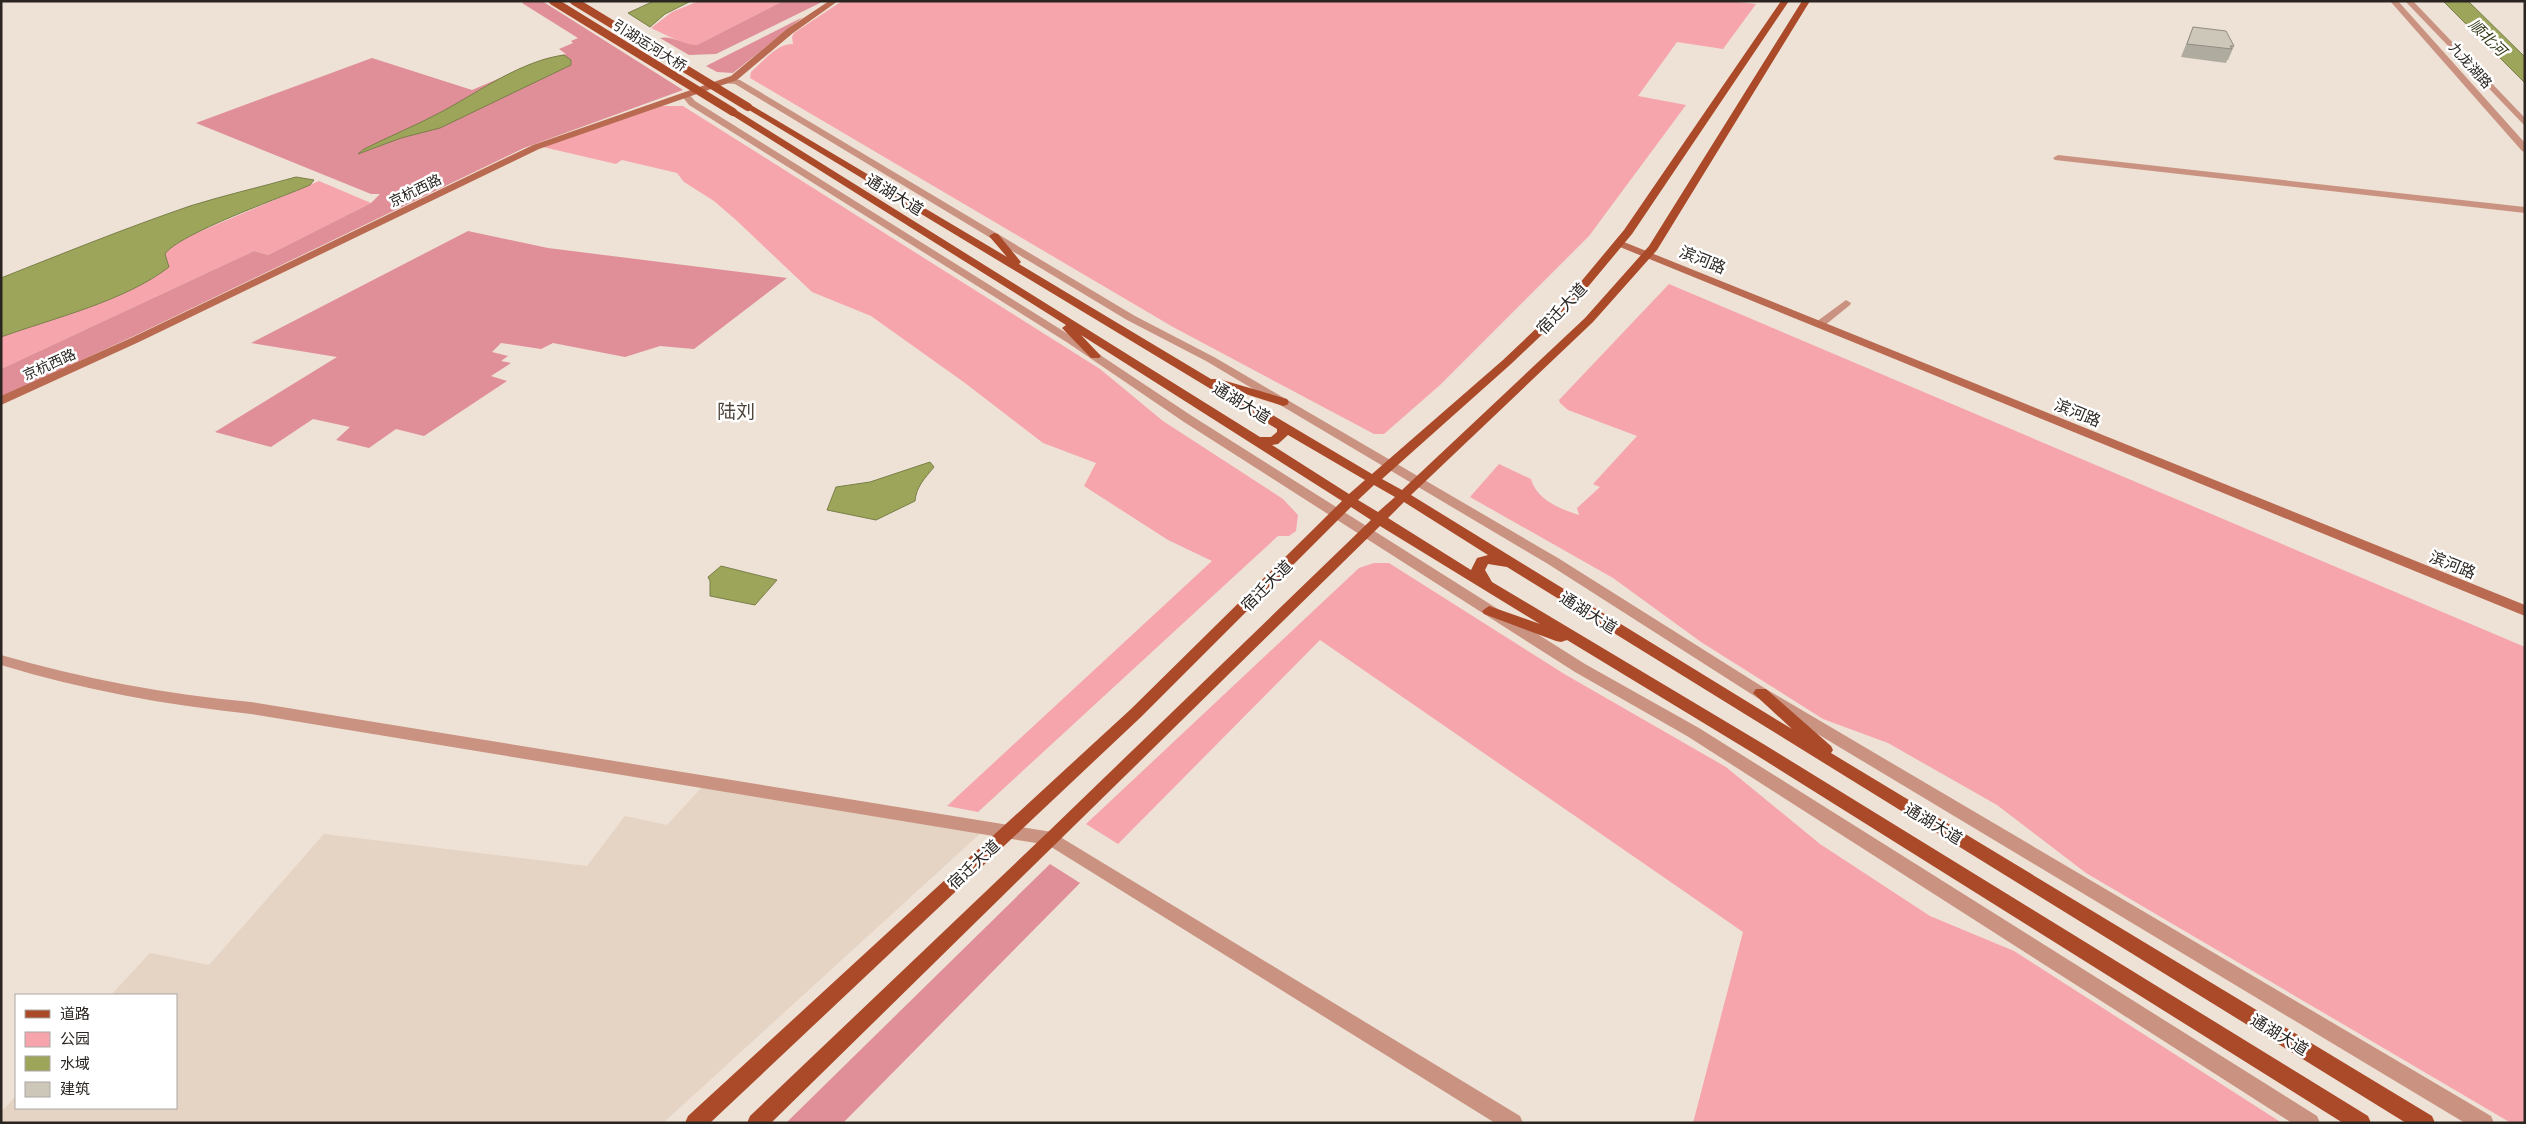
<svg xmlns="http://www.w3.org/2000/svg" width="2526" height="1124" viewBox="0 0 2526 1124" font-family="'Exo 2','Noto Sans SC',sans-serif">
<style>
.built{fill:#e5d3c3}
.green{fill:#f6a5ad}
.forest{fill:#e08e97}
.water{fill:#9da55a;stroke:#7a7f49}
.lines{fill:none;stroke-linecap:round;stroke-linejoin:round}
.minor{fill:#ca9381;fill-rule:evenodd}
.tertiary{fill:#ca9381;fill-rule:evenodd}
.secondary{fill:#b96a50;fill-rule:evenodd}
.primary{fill:#ab4a29;fill-rule:evenodd}
.primary-bridge{stroke:#ab4a29;stroke-width:8}
.wall{fill:#b0ab9f}
.building{fill:#cdc7b9;stroke:#908b82}
.labels{text-anchor:middle;dominant-baseline:central;stroke-width:5;stroke-linejoin:round;paint-order:stroke}
.far-street-label{font-size:14px;fill:#2a2521;stroke:#fff}
.far-water-label{font-size:15px;font-style:italic;fill:#323614;stroke:#fff}
.street-label{font-size:16px;fill:#2a2521;stroke:#fff}
.quarter-label{font-size:19px;fill:#4f453c;stroke:#fff}
</style>
<rect width="100%" height="100%" fill="#eee1d6"/>
<polygon class="built" points="703,786 984,830 663,1123 1,1123 1,1112 16,1096 16,1108 176,1108 176,995 111,995 150,953 209,965 324,834 587,866 625,816 667,825"/>
<g class="green">
<polygon points="699,1 783,1 697,45 687,45 651,28 672,12"/>
<path d="M842,1H1731L1756,4L1723,49L1677,42L1638,96L1686,105L1589,236L1440,385L1384,434H1374L1173,327L750,78L751,72C762,63 777,43 793,44L792,37L794,33Z"/>
<polygon points="661,106 683,106 1100,369 1163,421 1283,499 1298,515 1296,531 1289,536 1278,536 978,812 947,806 1212,561 1168,540 1084,486 1096,463 1043,443 965,383 871,316 812,292 736,220 714,201 684,182 677,173 622,160 616,164 543,147"/>
<path d="M319,181L371,203L268,255L254,251L1,369V337C54,318 109,302 158,275L165,254L170,247L194,234Z"/>
<path d="M1669,284L2525,647V1123H2511L2086,873L1997,805L1888,743L1823,719L1701,642L1613,578L1470,497L1499,464L1531,479C1537,500 1560,509 1579,515L1577,508L1600,487L1593,484L1637,436L1568,410L1560,403L1559,400Z"/>
<polygon points="1374,563 1389,563 1566,675 1726,767 1820,844 1930,916 2014,951 2282,1123 1693,1123 1743,932 1320,640 1118,844 1086,824 1359,568"/>
</g>
<g class="forest">
<polygon points="526,1 542,1 683,90 524,148 134,336 1,397 1,369 254,251 268,255 371,203 380,194 371,194 196,123 372,58 472,90 544,59 566,54 559,49 573,43 571,41 578,38 522,3"/>
<path d="M783,1H824L716,54L689,55L660,38C672,35 684,45 697,45Z"/>
<polygon points="803,17 733,73 717,72 706,66"/>
<polygon points="468,231 548,248 787,278 694,349 660,346 625,357 553,343 541,349 501,343 492,352 508,356 501,361 511,363 491,376 507,381 424,436 396,429 369,448 336,440 350,427 313,419 271,447 215,432 337,357 251,343"/>
<polygon points="1050,864 1080,883 843,1123 786,1123"/>
</g>
<g class="water">
<polygon points="654,1 691,1 665,14 650,27 628,13"/>
<polygon points="2443,1 2468,1 2525,57 2525,83"/>
<path d="M564,55L571,60V65L440,128L401,138L358,154L364,149C390,136 417,125 443,111C480,91 521,61 564,55Z"/>
<path d="M296,177L314,180L310,185C283,197 178,234 165,254L169,267C125,301 54,318 1,337V278C64,253 126,228 190,206C225,195 261,187 296,177Z"/>
<path d="M930,462L934,467C925,478 916,487 915,501L876,520L827,510L836,487L870,482Z"/>
<polygon points="721,566 777,580 755,605 710,596 710,581 708,577"/>
</g>
<g class="lines">
<g class="minor">
<polygon points="726,78 740,80 1135,316 1214,357 1558,558 1766,689 2491,1116 2494,1123 2465,1123 1756,697 1548,564 1206,361 1127,320 735,84 723,83 722,81"/>
<polygon points="682,93 688,93 695,101 1076,339 1192,416 1585,664 1699,728 2317,1116 2320,1123 2292,1123 1687,736 1575,672 1184,422 1068,343 689,105 681,95"/>
<polygon points="2058,155 2525,207 2525,213 2055,160 2053,158"/>
<polygon points="1846,300 1851,303 1850,305 1824,326 1816,326 1816,322"/>
<path d="M1,655C83,679 166,694 251,702L1052,832L1520,1116L1523,1123H1495L1048,845L251,714C166,705 83,690 1,665Z"/>
</g>
<g class="tertiary">
<polygon points="2390,1 2398,1 2525,143 2525,152 2522,151"/>
<polygon points="2405,1 2413,1 2525,118 2525,126"/>
</g>
<g class="secondary">
<polygon points="829,1 838,1 793,33 737,80 539,149 139,342 1,405 1,396 131,338 533,145 731,76 787,29"/>
<polygon points="1619,240 2525,605 2525,616 1615,245 1615,241"/>
</g>
<path class="primary" d="M1781,1H1789L1632,234L1572,306L1511,364L1382,479L1402,490L1585,318L1649,246L1802,1H1810L1657,250L1593,322L1411,495L1792,729L1753,693L1756,689H1766L1831,746L1833,750L1831,753L2432,1116L2435,1123H2406L1507,567L1488,564L1485,570L1492,582L1765,745L2368,1116L2371,1123H2343L1753,753L1567,640L1561,642L1556,641L1484,614L1482,611L1489,606L1540,624L1380,526L771,1123H747L750,1116L1046,834L1371,520L1351,507L1141,717L710,1123H685L688,1116L1131,709L1342,501L1081,335L1101,356L1099,358H1091L1064,330L1062,328L1066,325L730,114V110H736L1260,437H1271L1277,432V429L744,107L751,105L1007,257L989,236L994,233L998,234L1021,262L1019,264L1211,379H1219L1287,399L1289,402L1287,405L1283,406L1227,388L1372,474L1503,360L1564,302L1624,230ZM1288,435L1365,480L1349,494L1272,445L1278,444ZM1374,485L1395,497L1378,512L1358,500ZM1404,502L1488,555L1477,558L1471,570L1388,518Z"/>
<g class="primary-bridge">
<polyline points="553,1 733,112"/>
<polyline points="574,1 748,107"/>
</g>
</g>
<polygon class="wall" points="2193,27 2234,46 2228,60 2227,60 2226,63 2181,57"/>
<polygon class="building" points="2193,27 2226,31 2234,46 2230,46 2232,49 2187,44"/>
<g class="labels">
<g class="far-street-label">
<text transform="translate(650 45) rotate(32)">引湖运河大桥</text>
<text transform="translate(2471 65) rotate(48)">九龙湖路</text>
<text transform="translate(415 190) rotate(-26)">京杭西路</text>
<text transform="translate(49 364) rotate(-24)">京杭西路</text>
</g>
<g class="far-water-label">
<text transform="translate(2488 37) rotate(44)">顺北河</text>
</g>
<g class="street-label">
<text transform="translate(895 194) rotate(31)">通湖大道</text>
<text transform="translate(1703 259) rotate(22)">滨河路</text>
<text transform="translate(1561 308) rotate(-46)">宿迁大道</text>
<text transform="translate(1242 402) rotate(31)">通湖大道</text>
<text transform="translate(2078 412) rotate(22)">滨河路</text>
<text transform="translate(2453 564) rotate(22)">滨河路</text>
<text transform="translate(1266 585) rotate(-45)">宿迁大道</text>
<text transform="translate(1589 612) rotate(32)">通湖大道</text>
<text transform="translate(1934 823) rotate(31)">通湖大道</text>
<text transform="translate(973 864) rotate(-43)">宿迁大道</text>
<text transform="translate(2280 1034) rotate(31)">通湖大道</text>
</g>
<g class="quarter-label">
<text x="736" y="410">陆刘</text>
</g>
</g>
<rect width="2526" height="1124" fill="none" stroke="#2a2521" stroke-width="5"/>
<rect x="15" y="994" width="162" height="115" fill="#ffffff" stroke="#aaa8a6"/>
<rect x="25" y="1010" width="25" height="8" fill="#ab4a29" stroke="#aaa8a6"/>
<text x="60" y="1019" font-size="15" fill="#2a2521">道路</text>
<rect x="25" y="1032" width="25" height="15" fill="#f6a5ad" stroke="#aaa8a6"/>
<text x="60" y="1044" font-size="15" fill="#2a2521">公园</text>
<rect x="25" y="1056" width="25" height="15" fill="#9da55a" stroke="#aaa8a6"/>
<text x="60" y="1069" font-size="15" fill="#2a2521">水域</text>
<rect x="25" y="1082" width="25" height="15" fill="#cdc7b9" stroke="#aaa8a6"/>
<text x="60" y="1094" font-size="15" fill="#2a2521">建筑</text>
</svg>
